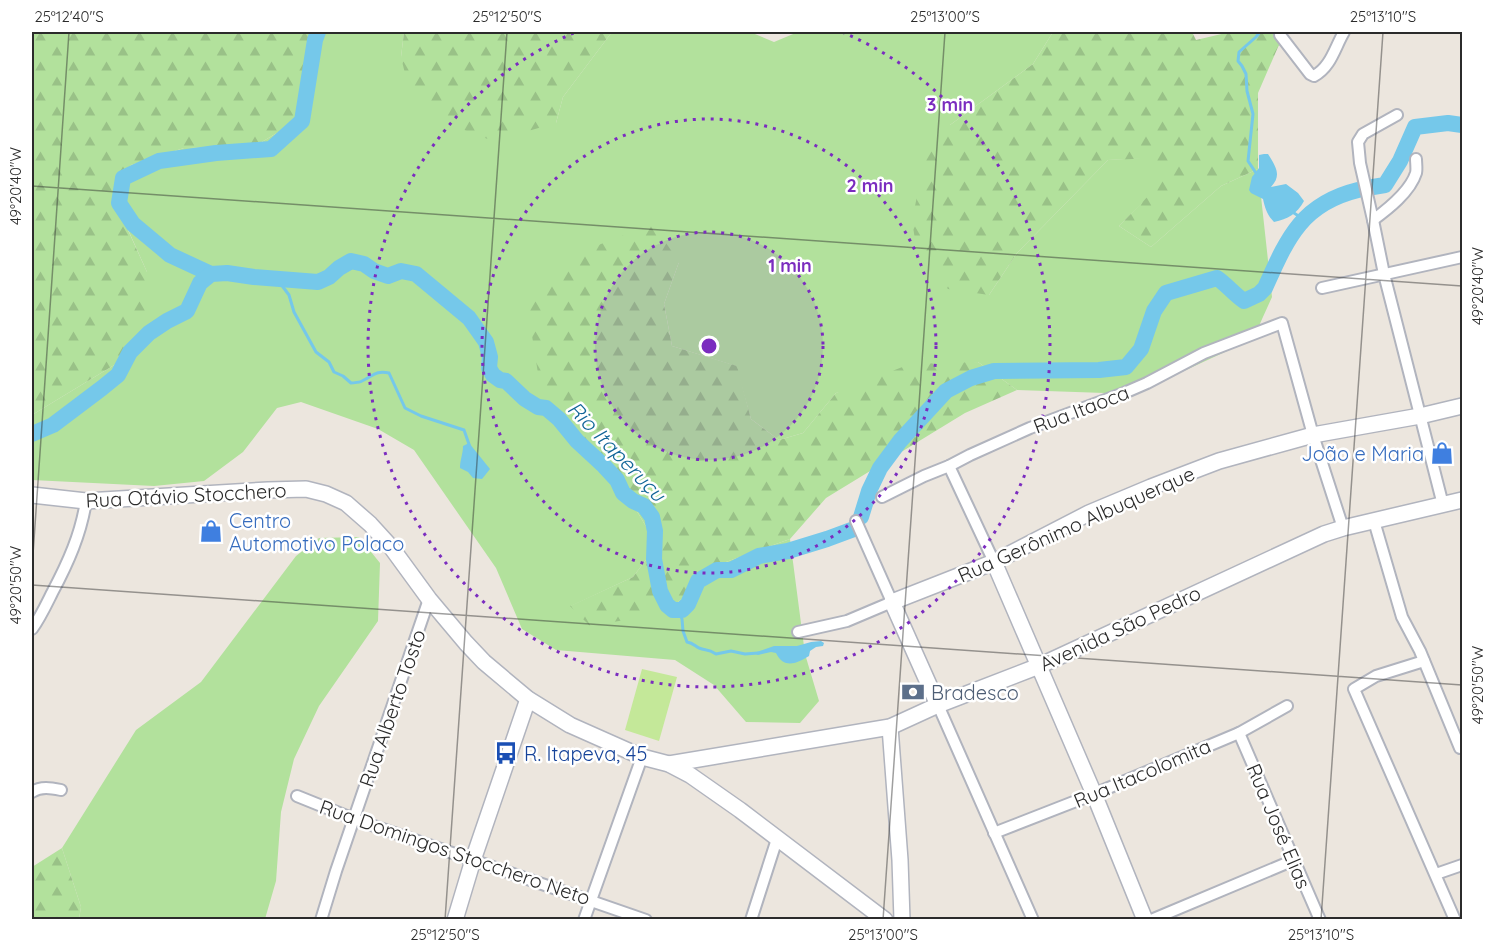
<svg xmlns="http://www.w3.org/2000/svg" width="1494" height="951" viewBox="0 0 1494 951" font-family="Quicksand,sans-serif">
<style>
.grass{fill:#b2e19c}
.forest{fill:url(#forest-firs)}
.pitch{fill:#c4e899}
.water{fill:#75c8ea}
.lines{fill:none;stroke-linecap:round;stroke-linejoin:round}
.stream{stroke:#75c8ea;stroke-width:3}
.river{stroke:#75c8ea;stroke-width:16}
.street-casing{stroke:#b1b4be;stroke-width:14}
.secondary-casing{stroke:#b1b4be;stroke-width:18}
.street{stroke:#fff;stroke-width:10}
.secondary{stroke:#fff;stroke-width:15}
.ticks{fill:none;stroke:#2b2b2b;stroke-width:1.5;stroke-opacity:0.45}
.ring{fill:none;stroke:#7b2cbf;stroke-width:3;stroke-dasharray:3 6}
.labels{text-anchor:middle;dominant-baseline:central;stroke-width:5;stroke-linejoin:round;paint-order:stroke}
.street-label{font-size:20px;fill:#2b2b2b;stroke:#fff}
.shop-label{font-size:20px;fill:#366cbe;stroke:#fff;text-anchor:end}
.service-label{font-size:20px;fill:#4e5e75;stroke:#fff;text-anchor:start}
.transit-label{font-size:20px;fill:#164399;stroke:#fff;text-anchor:start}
.water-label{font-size:21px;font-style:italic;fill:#126698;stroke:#fff}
.centre{fill:#7b2cbf;stroke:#fff;stroke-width:3}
.ring-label{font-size:18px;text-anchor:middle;font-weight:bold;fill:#7b2cbf;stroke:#fff;stroke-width:5;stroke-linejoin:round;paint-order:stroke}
.neatline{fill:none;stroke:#2b2b2b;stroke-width:2}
.ticks-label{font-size:15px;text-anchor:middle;fill:#2b2b2b}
</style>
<defs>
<pattern id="forest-firs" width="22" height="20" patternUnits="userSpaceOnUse" patternTransform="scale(1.5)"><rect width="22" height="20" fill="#b2e19c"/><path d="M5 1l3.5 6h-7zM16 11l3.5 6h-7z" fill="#99c187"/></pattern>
</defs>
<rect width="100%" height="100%" fill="#ece6de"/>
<g class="grass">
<polygon points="315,32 404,32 401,57 556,123 563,97 612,32 750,32 774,42 798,32 1053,32 1033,64 950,125 989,295 1017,253 1108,160 1157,157 1158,187 1119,226 1151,247 1221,186 1258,169 1272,297 1253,339 1134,394 1017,390 978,362 836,393 803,433 779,440 751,419 736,366 672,346 664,304 679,262 555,426 613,471 657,545 633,577 571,606 665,613 726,562 790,539 805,654 819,701 800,723 746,722 714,685 675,660 556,650 522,629 496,568 414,450 378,429 301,402 277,408 243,452 204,481 154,486 32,480 32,415 134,353 147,272 113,196 131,165 184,148 253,147 299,120"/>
<polygon points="359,537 380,563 378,621 319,706 294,759 281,812 276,881 265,919 79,919 81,907 62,848 136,730 201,682 296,556 319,538"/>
</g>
<g class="forest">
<polygon points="32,32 315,32 299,120 253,147 184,148 131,165 113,197 147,272 150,313 134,353 32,415"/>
<polygon points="404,32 612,32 563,97 556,123 493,141 438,120 409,90 401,57"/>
<polygon points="1053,32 1192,32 1196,40 1230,32 1289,32 1278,47 1258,93 1258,169 1221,186 1151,247 1119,226 1157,187 1157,158 1108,160 1017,253 989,295 948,289 917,253 912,220 925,159 950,125 1033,64"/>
<polygon points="653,224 679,262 664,304 672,346 737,366 751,419 779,440 803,433 836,393 910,364 978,362 1017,390 965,413 826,498 790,539 726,562 665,613 590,626 570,606 633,577 657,545 613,471 554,426 543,405 527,304 588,249"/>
<polygon points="62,848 81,907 79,919 32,919 32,867"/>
</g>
<polygon class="pitch" points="642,669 677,677 659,741 625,730"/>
<g class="water">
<path d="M1264,154H1268C1276,167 1282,175 1271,187L1286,184L1298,193L1304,201C1297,214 1288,219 1274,222C1267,215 1265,208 1263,199L1251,193L1249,190L1252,177L1259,168V155Z"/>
<path d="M469,443L490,469L482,479L473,478L468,472L460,468C460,460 463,454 463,446Z"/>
<path d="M821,641L824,643L823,646L816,647L810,651L809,656C796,664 784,669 776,653L771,652L758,655L754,653L774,646H797L811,642Z"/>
</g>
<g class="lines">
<g class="stream">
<polyline points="1258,176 1248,161 1253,114 1247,91 1246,74 1242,66 1238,61 1239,52 1256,37 1260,32"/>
<polyline points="1291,211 1303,219"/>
<path d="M274,279L283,287L289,295L294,312L316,352L329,362L334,372L343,376L351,383C353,383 361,382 362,381C373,376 376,370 389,373L405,408L421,416L464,430L470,447"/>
<path d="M678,610L682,619L683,631L687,642C693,643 695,646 699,648C706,651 707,648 716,654L731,651L745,654L758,653"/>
</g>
<g class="river">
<polyline points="1373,187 1385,185 1400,161 1415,127 1448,123 1462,125"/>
<polyline points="211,274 170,255 133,224 119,203 123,178 159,161 216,153 271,149 302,121 315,40 318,32"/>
<polyline points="32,434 53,425 102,388 118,375 130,352 149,333 167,321 187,311 200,283 211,274 227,273 254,277 318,282 329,277 339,268 351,261 364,264 374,271 388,276 401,271 416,274 469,318 486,342 490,357 489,368 493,375 500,380 506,381 525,399 538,407 546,408 559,419 577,441 604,466 617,480 623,493 633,501 644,506 652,517 655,531 654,559 660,591 667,605 673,610 682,610 688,604 698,581 717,570 731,570 759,556 788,551 827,539 854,529"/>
<path d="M861,517L869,491L880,468L900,441L946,391L971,378L994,371L1099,370L1126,367L1141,349L1154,311L1166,293L1217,278C1227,285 1234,294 1244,301L1259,294L1265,288C1287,239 1301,204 1358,190"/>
</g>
<g class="street-casing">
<g id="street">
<path d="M1280,35L1310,74L1314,76C1331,67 1335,47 1344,32"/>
<polyline points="1397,115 1363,134 1358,142 1360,163 1373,220 1384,274 1443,505"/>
<path d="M1373,220C1388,209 1410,192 1416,173C1417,169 1416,163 1416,159"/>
<polyline points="1322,288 1462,257"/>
<polyline points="949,466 994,562"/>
<polyline points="882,497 924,476 949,466 970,455 1030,428 1124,393 1147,383 1204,353 1282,323 1313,435 1343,528"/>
<polyline points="1374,521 1402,617 1420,651 1460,748"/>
<path d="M32,629C40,618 46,605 52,593C68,563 81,534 86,501"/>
<polyline points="798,632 847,621 892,602 856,521"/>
<polyline points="1424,661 1376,676 1354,689 1455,920"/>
<polyline points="938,705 1033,920"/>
<polyline points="1239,733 1320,920"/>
<path d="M32,792C41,786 51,788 61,790"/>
<polyline points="297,796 354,819 646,920"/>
<polyline points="994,833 1094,794 1239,733 1287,706"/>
<polyline points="1436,874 1462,865"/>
<polyline points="321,920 336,871 429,599"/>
<polyline points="584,920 642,757"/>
<polyline points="751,920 777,839"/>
<polyline points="1151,920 1294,860"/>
</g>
</g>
<g class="secondary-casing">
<g id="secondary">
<polyline points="32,495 86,501 268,490 306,489 326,494 346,503 370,524 391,547 429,599 466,643 484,662 528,699 570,725 642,757 669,764 690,775 740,810 885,920"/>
<polyline points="994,562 1094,794 1145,920"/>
<polyline points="938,705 892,602 994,562 1089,513 1151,487 1219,461 1313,435 1420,416 1462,406"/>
<polyline points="890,727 900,860 902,920"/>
<polyline points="669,764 890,727 938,705 1039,666 1324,534 1343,528 1462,500"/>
<polyline points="455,920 473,860 528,699"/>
</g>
</g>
<use href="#street" class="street"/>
<use href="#secondary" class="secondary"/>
</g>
<path class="ticks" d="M32,186L1462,286M32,569L69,32M32,585L1462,685M445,920L507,32M883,920L945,32M1321,920L1383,32"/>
<circle cx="709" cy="346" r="114" fill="#7b2cbf" fill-opacity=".12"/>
<g class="ring">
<circle cx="709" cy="346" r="114"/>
<circle cx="709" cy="346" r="227"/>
<path d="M842 32A341 341 0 1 1 576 32"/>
</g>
<defs>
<g id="shop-bare" transform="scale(1.8)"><path d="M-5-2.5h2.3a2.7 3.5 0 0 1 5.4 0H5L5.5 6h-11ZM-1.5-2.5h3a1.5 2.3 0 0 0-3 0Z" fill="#3f7fe0" stroke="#fff" stroke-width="2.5" paint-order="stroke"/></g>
<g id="bank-bare" transform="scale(1.8)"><path d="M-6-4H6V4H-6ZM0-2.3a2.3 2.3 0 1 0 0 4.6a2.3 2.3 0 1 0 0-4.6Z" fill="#5c6f8a" stroke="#fff" stroke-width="2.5" paint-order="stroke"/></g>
<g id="bus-bare" transform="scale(1.8)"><path d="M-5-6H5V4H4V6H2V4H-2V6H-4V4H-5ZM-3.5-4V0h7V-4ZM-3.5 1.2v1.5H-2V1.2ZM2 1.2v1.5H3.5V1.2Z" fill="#1a4fb4" stroke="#fff" stroke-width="2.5" paint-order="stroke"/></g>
</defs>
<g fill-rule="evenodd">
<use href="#shop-bare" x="1442" y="453"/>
<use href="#shop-bare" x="211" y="531"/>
<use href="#bank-bare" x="913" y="692"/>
<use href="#bus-bare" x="506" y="753"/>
</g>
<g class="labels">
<g class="street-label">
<text transform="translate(1081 409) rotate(-21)">Rua Itaoca</text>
<text transform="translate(186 495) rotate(-3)">Rua Otávio Stocchero</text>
<text transform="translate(1076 524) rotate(-24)">Rua Gerônimo Albuquerque</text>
<text transform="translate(1120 628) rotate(-25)">Avenida São Pedro</text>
<text transform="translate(392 708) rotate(-71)">Rua Alberto Tosto</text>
<text transform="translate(1142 773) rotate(-23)">Rua Itacolomita</text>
<text transform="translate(1279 826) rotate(67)">Rua José Elias</text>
<text transform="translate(455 852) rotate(19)">Rua Domingos Stocchero Neto</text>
</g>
<g class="shop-label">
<text x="1424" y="453">João e Maria</text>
<text x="229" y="520" text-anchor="start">Centro<tspan x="229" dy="23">Automotivo Polaco</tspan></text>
</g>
<g class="service-label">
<text x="931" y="692">Bradesco</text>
</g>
<g class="transit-label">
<text x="524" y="753">R. Itapeva, 45</text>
</g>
<g class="water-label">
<text transform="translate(617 451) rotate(46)">Rio Itaperuçu</text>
</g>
</g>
<circle cx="709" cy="346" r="9" class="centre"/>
<g class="ring-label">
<text x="950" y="111">3 min</text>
<text x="870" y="192">2 min</text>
<text x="790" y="272">1 min</text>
</g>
<rect width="1494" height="951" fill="none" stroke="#ffffff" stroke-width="66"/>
<rect x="33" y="33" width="1428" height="885" class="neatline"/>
<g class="ticks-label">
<text x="69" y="22">25°12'40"S</text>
<text x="507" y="22">25°12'50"S</text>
<text x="945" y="22">25°13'00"S</text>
<text x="1383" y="22">25°13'10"S</text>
<text transform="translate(16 186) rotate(-90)" y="5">49°20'40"W</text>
<text transform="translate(1478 286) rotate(-90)" y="5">49°20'40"W</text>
<text transform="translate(16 585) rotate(-90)" y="5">49°20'50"W</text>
<text transform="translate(1478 685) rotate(-90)" y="5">49°20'50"W</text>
<text x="445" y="940">25°12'50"S</text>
<text x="883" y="940">25°13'00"S</text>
<text x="1321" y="940">25°13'10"S</text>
</g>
</svg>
